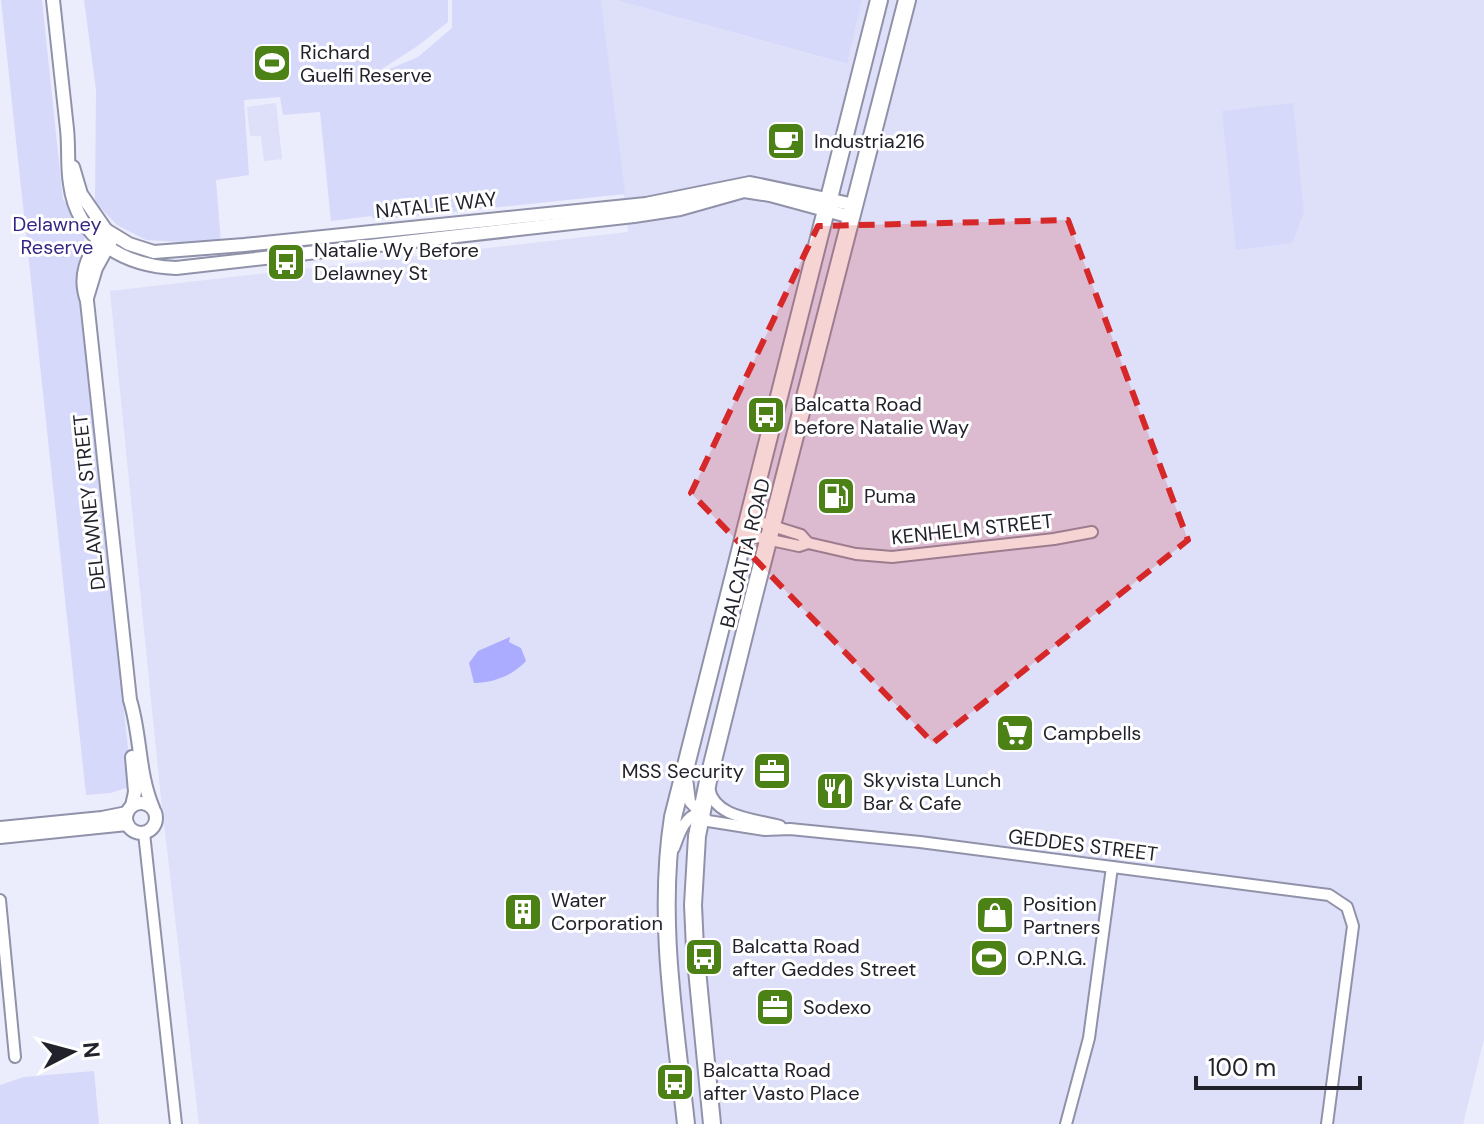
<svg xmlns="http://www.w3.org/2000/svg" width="1484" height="1124" viewBox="0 0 1484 1124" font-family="'DM Sans',sans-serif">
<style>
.built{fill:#dedff9}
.green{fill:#d7d9fa}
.water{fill:#ababff}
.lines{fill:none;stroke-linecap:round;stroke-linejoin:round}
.minor-casing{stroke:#9092a9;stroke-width:14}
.tertiary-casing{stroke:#9092a9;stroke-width:16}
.primary-casing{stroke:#9092a9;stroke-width:20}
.minor{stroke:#fff;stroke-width:10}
.tertiary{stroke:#fff;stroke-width:12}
.primary{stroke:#fff;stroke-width:16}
.marked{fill:#d62828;fill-opacity:0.2;stroke:#d62828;stroke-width:6;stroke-dasharray:16 10;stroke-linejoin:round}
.labels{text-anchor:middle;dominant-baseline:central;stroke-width:6;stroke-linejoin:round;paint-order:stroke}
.poi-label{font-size:20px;fill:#22222c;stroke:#fff;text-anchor:start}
.street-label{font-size:20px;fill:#22222c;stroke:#fff}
.park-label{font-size:20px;fill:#372785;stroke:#fff}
</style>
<rect width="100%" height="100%" fill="#ebecfc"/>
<g class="built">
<polygon points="601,0 615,0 846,64 862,0 1484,0 1484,1039 1463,1124 199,1124 160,789 110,291 628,232"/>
<polygon points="276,103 282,159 264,161 261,136 250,136 247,107"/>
</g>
<g class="green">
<path d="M1,0H42L63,200C89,221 88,237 77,267L132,786L111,793L86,795Z"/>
<polygon points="84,0 448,0 448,22 419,45 368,78 418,57 452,28 452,0 601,0 625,194 375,220 371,216 331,221 320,112 283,115 280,97 244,100 249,175 216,180 221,244 146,240 117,225 95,202 96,90"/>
<polygon points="615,0 862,0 847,64"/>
<polygon points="1293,103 1304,213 1292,243 1236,250 1222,111"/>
<polygon points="94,1071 99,1124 0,1124 0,1085 24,1077"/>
</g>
<path class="water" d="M510,637L509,642L521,648L526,661C512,676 495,682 474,683L469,663L478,651Z"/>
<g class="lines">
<g class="minor-casing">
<g id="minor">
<polyline points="747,518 801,535 808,543"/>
<polyline points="743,534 799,546 808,543 856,554 892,557 1054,539 1092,532"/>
<polyline points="687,778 690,802 708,821 765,830 790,829 920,842 1329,895 1347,907 1353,926 1327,1124"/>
<path d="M709,788C714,818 755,819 780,826"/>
<polyline points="144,833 176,1124"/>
<path d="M674,848C680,832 684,817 701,812"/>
<polyline points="0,900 15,1057"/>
<polyline points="1066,1124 1089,1038 1112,867"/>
</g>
</g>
<g class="tertiary-casing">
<g id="tertiary">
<path d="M53,0C58,43 62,86 67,129C69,147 67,166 70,184C77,239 124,266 176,268L634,216L680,209L744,191L770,195L851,217"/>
<polyline points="73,167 81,194 106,230 129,244 154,252 244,245 646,204 750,183 855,205"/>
<path d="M102,236C87,257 78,275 87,301L130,700C141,735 138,773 153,808"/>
<polyline points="87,298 96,268 111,241"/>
<circle cx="141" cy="818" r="15"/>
<polyline points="132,806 135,792 132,757"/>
<polyline points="0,828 102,818 127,813"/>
<polyline points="0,837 127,824"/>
</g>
</g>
<g class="primary-casing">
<g id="primary">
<path d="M686,1124C675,1022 657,919 673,817L879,0"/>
<polyline points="712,1124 695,949 693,905 697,836 708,781 751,607 907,0"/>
</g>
</g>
<use href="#minor" class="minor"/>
<use href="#tertiary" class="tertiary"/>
<use href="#primary" class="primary"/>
</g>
<path class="marked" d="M1068,220L1188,540L933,743L691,493L818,226Z"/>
<defs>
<g id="stadium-square" transform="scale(2)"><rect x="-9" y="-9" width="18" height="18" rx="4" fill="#4c8116" stroke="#fff"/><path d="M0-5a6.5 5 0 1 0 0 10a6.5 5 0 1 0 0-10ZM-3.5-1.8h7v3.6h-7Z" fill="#fff"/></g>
<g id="cafe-square" transform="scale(2)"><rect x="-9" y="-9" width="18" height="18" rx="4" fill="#4c8116" stroke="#fff"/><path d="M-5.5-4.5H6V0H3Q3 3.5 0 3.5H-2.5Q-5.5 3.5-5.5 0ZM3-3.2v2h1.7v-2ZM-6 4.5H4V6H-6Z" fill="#fff"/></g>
<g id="bus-square" transform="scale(2)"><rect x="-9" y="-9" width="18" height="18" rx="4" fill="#4c8116" stroke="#fff"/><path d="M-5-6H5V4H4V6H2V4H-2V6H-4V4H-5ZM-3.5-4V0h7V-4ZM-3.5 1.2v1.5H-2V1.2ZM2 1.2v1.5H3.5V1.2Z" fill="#fff"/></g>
<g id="fuel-square" transform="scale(2)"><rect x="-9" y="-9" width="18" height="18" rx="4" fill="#4c8116" stroke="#fff"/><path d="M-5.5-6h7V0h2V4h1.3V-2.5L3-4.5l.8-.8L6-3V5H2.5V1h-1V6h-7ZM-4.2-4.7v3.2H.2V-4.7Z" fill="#fff"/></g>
<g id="supermarket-square" transform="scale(2)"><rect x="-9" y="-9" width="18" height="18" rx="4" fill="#4c8116" stroke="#fff"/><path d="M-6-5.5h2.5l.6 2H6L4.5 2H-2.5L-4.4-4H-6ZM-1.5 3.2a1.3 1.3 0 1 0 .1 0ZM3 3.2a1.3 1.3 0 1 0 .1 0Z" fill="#fff"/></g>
<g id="office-square" transform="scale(2)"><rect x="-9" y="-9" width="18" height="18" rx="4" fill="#4c8116" stroke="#fff"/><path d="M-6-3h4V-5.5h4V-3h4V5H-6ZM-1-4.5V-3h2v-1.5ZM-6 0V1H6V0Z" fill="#fff"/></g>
<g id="restaurant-square" transform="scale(2)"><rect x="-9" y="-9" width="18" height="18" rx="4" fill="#4c8116" stroke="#fff"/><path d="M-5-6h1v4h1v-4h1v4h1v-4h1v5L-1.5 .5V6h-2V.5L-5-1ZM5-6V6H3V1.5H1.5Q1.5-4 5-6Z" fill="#fff"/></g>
<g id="building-square" transform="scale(2)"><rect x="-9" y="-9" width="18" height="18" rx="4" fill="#4c8116" stroke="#fff"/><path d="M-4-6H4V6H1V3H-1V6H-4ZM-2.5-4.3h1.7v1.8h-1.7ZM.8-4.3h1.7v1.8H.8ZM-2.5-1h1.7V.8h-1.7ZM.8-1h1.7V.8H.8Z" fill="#fff"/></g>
<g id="shop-square" transform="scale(2)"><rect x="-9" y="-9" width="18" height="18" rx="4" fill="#4c8116" stroke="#fff"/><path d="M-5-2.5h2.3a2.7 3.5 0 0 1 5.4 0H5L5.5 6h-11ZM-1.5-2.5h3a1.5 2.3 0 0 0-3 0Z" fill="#fff"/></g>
</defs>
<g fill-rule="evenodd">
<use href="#stadium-square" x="272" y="63"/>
<use href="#cafe-square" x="786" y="141"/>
<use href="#bus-square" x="286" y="262"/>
<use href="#bus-square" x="766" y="415"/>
<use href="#fuel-square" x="836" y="496"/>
<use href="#supermarket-square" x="1015" y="733"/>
<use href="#office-square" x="772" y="771"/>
<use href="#restaurant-square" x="835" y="791"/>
<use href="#building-square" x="523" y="912"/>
<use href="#shop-square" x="995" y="915"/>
<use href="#bus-square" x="704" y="957"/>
<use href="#stadium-square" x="989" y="958"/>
<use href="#office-square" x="775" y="1007"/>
<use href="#bus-square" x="675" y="1082"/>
</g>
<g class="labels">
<g class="poi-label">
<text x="300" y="52">Richard<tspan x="300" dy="23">Guelfi Reserve</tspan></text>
<text x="814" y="141">Industria216</text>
<text x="314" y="250">Natalie Wy Before<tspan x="314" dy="23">Delawney St</tspan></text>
<text x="794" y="404">Balcatta Road<tspan x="794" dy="23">before Natalie Way</tspan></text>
<text x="864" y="496">Puma</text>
<text x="1043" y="733">Campbells</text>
<text x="744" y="771" text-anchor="end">MSS Security</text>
<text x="863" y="780">Skyvista Lunch<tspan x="863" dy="23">Bar &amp; Cafe</tspan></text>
<text x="551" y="900">Water<tspan x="551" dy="23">Corporation</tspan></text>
<text x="1023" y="904">Position<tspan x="1023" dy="23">Partners</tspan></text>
<text x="732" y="946">Balcatta Road<tspan x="732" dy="23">after Geddes Street</tspan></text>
<text x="1017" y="958">O.P.N.G.</text>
<text x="803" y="1007">Sodexo</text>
<text x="703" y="1070">Balcatta Road<tspan x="703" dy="23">after Vasto Place</tspan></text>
</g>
<g class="street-label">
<text transform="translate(436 205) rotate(-6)">NATALIE WAY</text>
<text transform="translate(89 502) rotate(-96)">DELAWNEY STREET</text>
<text transform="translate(972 529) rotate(-6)">KENHELM STREET</text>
<text transform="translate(745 553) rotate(-76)">BALCATTA ROAD</text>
<text transform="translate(1083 845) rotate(7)">GEDDES STREET</text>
</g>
<g class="park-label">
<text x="57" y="224">Delawney<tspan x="57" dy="23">Reserve</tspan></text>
</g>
</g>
<g transform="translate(72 1052) rotate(84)" stroke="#ffffff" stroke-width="6" paint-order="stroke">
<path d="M0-6L14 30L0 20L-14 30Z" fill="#22222c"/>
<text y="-12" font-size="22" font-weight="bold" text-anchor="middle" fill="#22222c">N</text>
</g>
<path d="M1196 1076v12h164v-12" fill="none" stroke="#22222c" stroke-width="4"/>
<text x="1208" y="1076" font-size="24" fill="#22222c" stroke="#ffffff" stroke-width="6" paint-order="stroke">100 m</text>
</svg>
